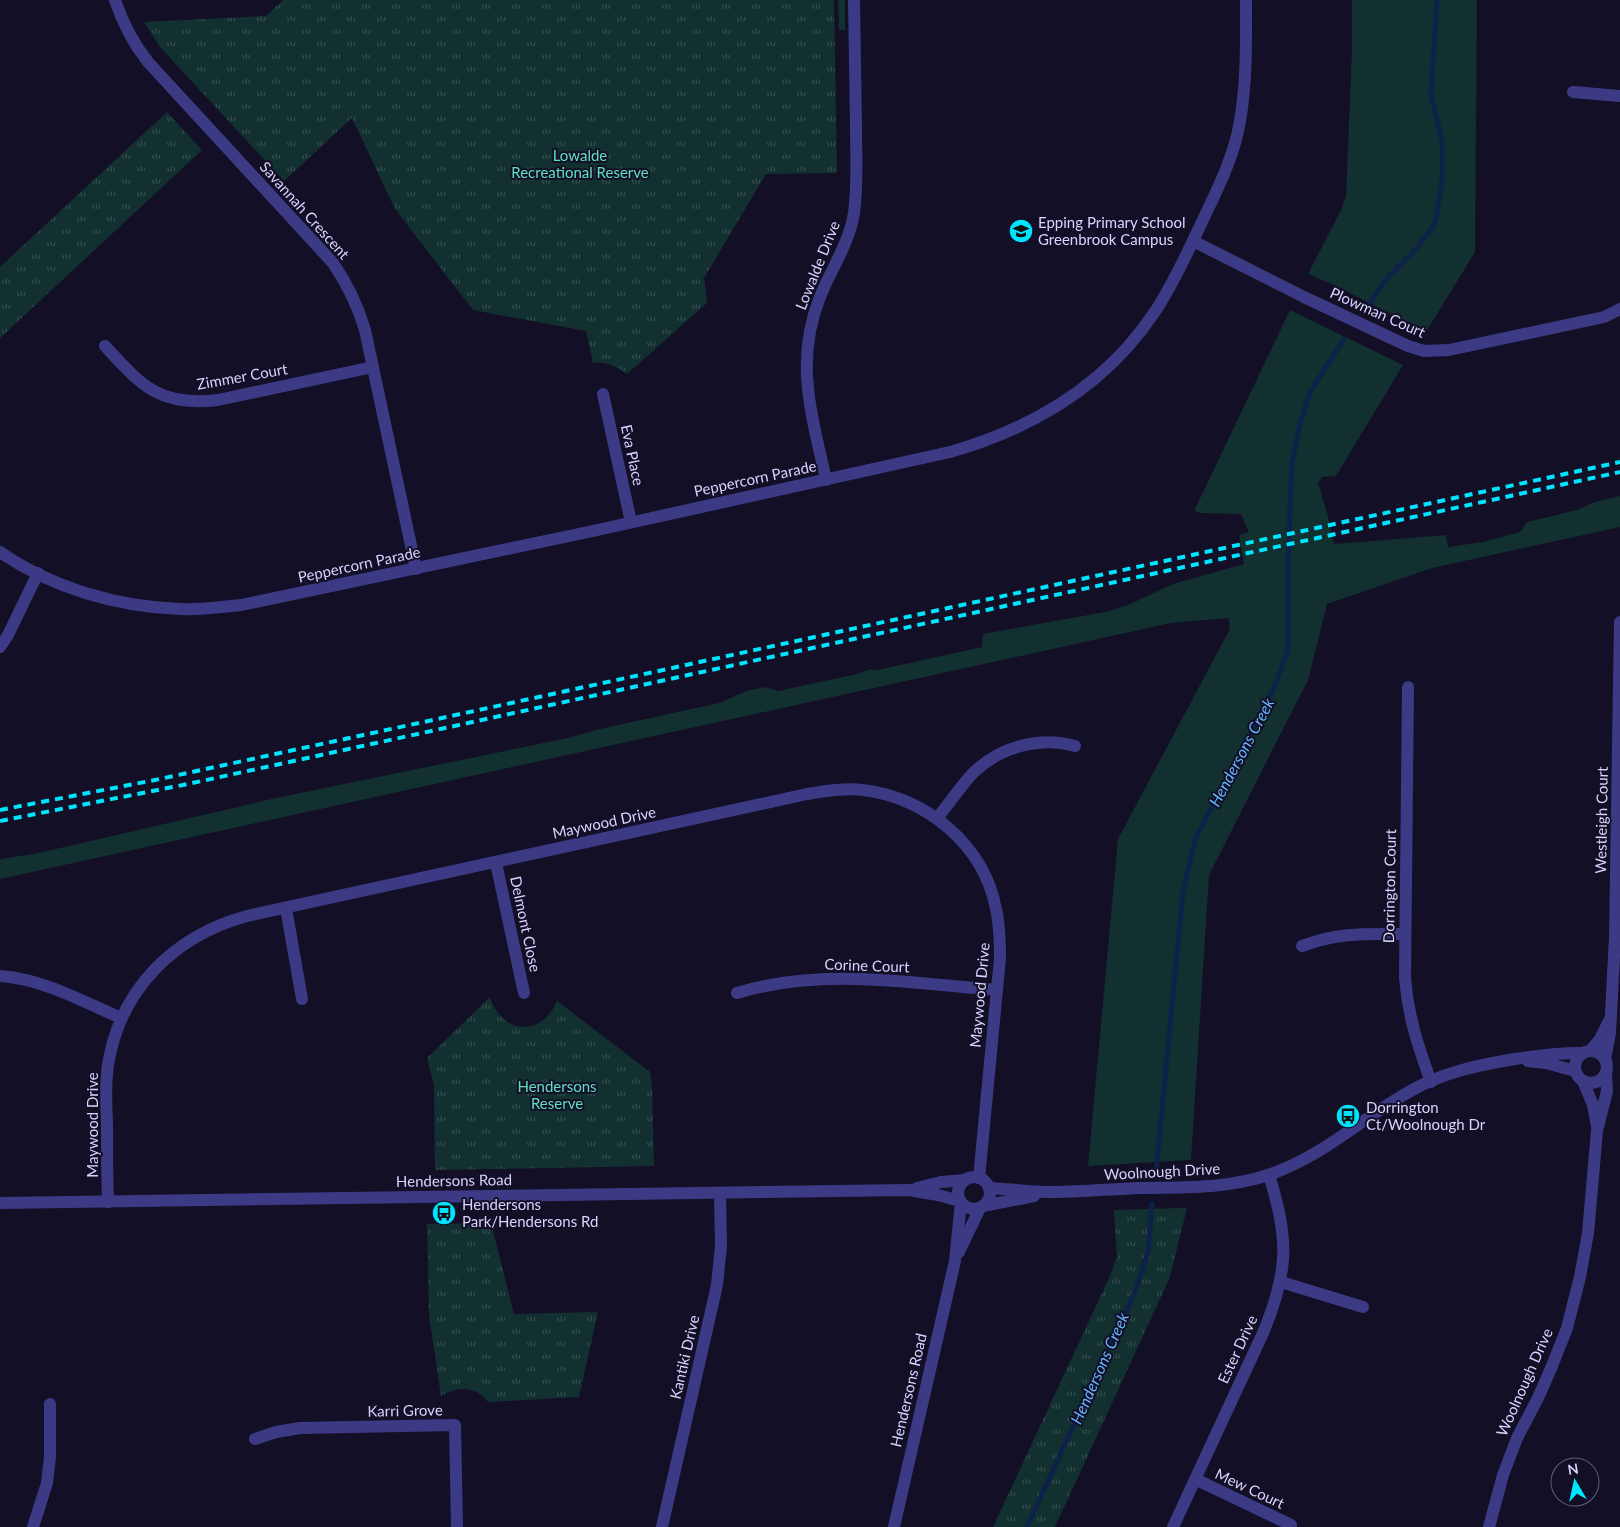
<svg xmlns="http://www.w3.org/2000/svg" width="1620" height="1527" viewBox="0 0 1620 1527" font-family="Lato,sans-serif">
<style>
.grass{fill:#12302f}
.park{fill:url(#park-tufts)}
.lines{fill:none;stroke-linecap:round;stroke-linejoin:round}
.stream{stroke:#0c2248;stroke-width:5}
.street{stroke:#3d3a85;stroke-width:12}
.rail{stroke:#00e5ff;stroke-width:4;stroke-dasharray:8 6;stroke-linecap:butt}
.labels{text-anchor:middle;dominant-baseline:central;stroke-width:4;stroke-linejoin:round;paint-order:stroke}
.park-label{font-size:15px;fill:#5fe0c0;stroke:#130f26}
.street-label{font-size:15px;fill:#d9d4ff;stroke:#130f26}
.poi-label{font-size:15px;fill:#d9d4ff;stroke:#130f26;text-anchor:start}
.water-label{font-size:16px;font-style:italic;fill:#62b6ff;stroke:#130f26}
</style>
<defs>
<pattern id="park-tufts" width="24" height="20" patternUnits="userSpaceOnUse" patternTransform="scale(1.25)"><rect width="24" height="20" fill="#12302f"/><path d="M3 7l-1-3M5 7V3M7 7l1-3M15 17l-1-3M17 17v-4M19 17l1-3" fill="none" stroke="#344d4e"/></pattern>
</defs>
<rect width="100%" height="100%" fill="#130f26"/>
<g class="grass">
<polygon points="838,0 845,0 845,30 839,30"/>
<polygon points="1352,0 1477,0 1475,252 1426,332 1334,285 1308,274 1341,210 1346,196 1352,50"/>
<polygon points="1290,310 1403,365 1336,476 1322,477 1318,483 1328,516 1334,544 1446,535 1448,547 1483,542 1520,532 1527,522 1577,510 1595,502 1620,496 1620,527 1432,568 1327,604 1308,680 1209,875 1191,1160 1088,1166 1118,839 1230,629 1229,618 1171,623 0,879 0,859 34,854 276,798 568,738 600,729 719,703 747,691 765,687 778,691 857,674 871,669 878,670 982,647 983,634 1105,612 1128,605 1173,584 1244,564 1239,535 1249,532 1241,514 1201,513 1194,511"/>
</g>
<g class="park">
<path d="M283,0H834L837,173L766,174L704,278L707,303L627,374C617,367 606,361 593,363L586,331L473,310L395,209L352,118L284,181L171,59L160,47L144,22L266,16Z"/>
<polygon points="167,112 202,150 0,338 0,267"/>
<path d="M490,997C501,1034 542,1038 557,1001L650,1072L652,1086L654,1166L435,1170L434,1085L427,1058Z"/>
<polygon points="1187,1208 1170,1277 1055,1527 993,1527 1109,1278 1117,1257 1114,1210"/>
<path d="M491,1223L514,1314L598,1312L579,1397L488,1402C475,1386 458,1386 441,1396L429,1315L427,1224Z"/>
</g>
<g class="lines">
<g class="stream">
<polyline points="1370,303 1387,278 1415,250 1435,224 1442,181 1442,141 1431,94 1437,0"/>
<polyline points="1156,1172 1183,891 1196,837 1274,688 1288,650 1288,557 1292,462 1301,420 1310,392 1344,339"/>
<polyline points="1027,1527 1134,1294 1148,1253 1152,1204"/>
</g>
<g class="street">
<path d="M115,0C123,24 133,43 148,62L333,263C348,285 358,306 365,330L416,569"/>
<polyline points="1573,92 1620,96"/>
<polyline points="1193,241 1304,297 1408,346 1424,351 1449,350 1604,317 1620,309"/>
<path d="M105,346C142,386 159,407 218,400L373,367"/>
<polyline points="603,394 631,522"/>
<path d="M826,480C812,415 794,362 820,297C831,269 849,244 854,213C858,184 856,155 856,126C855,84 855,42 854,0"/>
<path d="M0,552C52,588 118,607 180,609C201,610 221,607 241,605L593,531L950,452C1034,428 1107,385 1156,310C1173,284 1187,254 1200,226C1216,192 1234,158 1240,121C1247,81 1246,40 1246,0"/>
<polyline points="0,647 8,635 38,573"/>
<path d="M1408,687L1405,978C1408,1016 1418,1046 1431,1082"/>
<path d="M937,818C949,804 960,787 973,773C1000,747 1039,736 1075,746"/>
<polyline points="496,863 524,993"/>
<polyline points="286,908 302,999"/>
<path d="M1302,946C1340,932 1365,934 1405,934"/>
<path d="M0,976C43,979 82,1001 121,1018"/>
<path d="M737,993C821,967 910,983 996,990"/>
<circle cx="1591" cy="1067" r="16"/>
<polyline points="1590,1051 1600,1039 1609,1021"/>
<polyline points="1605,1059 1610,1033 1615,937 1620,622"/>
<polyline points="1528,1061 1546,1063 1575,1071"/>
<polyline points="1583,1081 1593,1105 1597,1126"/>
<circle cx="974" cy="1193" r="16"/>
<polyline points="917,1188 941,1182 965,1180"/>
<path d="M989,1188C1010,1189 1032,1192 1053,1192C1082,1192 1111,1189 1140,1188C1184,1187 1229,1189 1271,1174C1324,1155 1360,1120 1407,1093C1440,1073 1478,1065 1515,1059C1538,1056 1559,1052 1583,1053"/>
<path d="M108,1202C107,1175 107,1149 107,1122C106,1103 105,1084 108,1065C120,989 174,936 247,916L807,794C826,791 844,788 863,790C927,798 984,845 996,909C1000,926 1000,942 1000,958L979,1178"/>
<polyline points="0,1203 909,1190 938,1195 960,1201"/>
<polyline points="983,1206 1034,1196"/>
<polyline points="959,1252 980,1208"/>
<polyline points="1281,1282 1363,1307"/>
<polyline points="255,1439 276,1432 300,1428 455,1425 457,1527"/>
<polyline points="1195,1479 1291,1525"/>
<polyline points="33,1527 47,1483 50,1457 50,1404"/>
<polyline points="662,1527 717,1285 721,1246 720,1193"/>
<polyline points="894,1527 955,1261 961,1202"/>
<path d="M1173,1527L1263,1333C1289,1271 1289,1238 1269,1175"/>
<polyline points="1489,1527 1503,1475 1517,1438 1538,1398 1552,1366 1567,1328 1580,1277 1588,1233 1597,1131 1607,1091 1606,1073"/>
</g>
<g class="rail">
<polyline points="0,810 155,780 442,718 1620,462"/>
<polyline points="0,821 188,784 1620,472"/>
</g>
</g>
<defs>
<g id="school-disc" transform="scale(1.25)"><circle r="9.5" fill="#00e5ff" stroke="#130f26"/><path d="M0-5L7-2L0 1L-7-2ZM-4 1L0 2.5L4 1V4Q0 6-4 4Z" fill="#111"/></g>
<g id="bus-disc" transform="scale(1.25)"><circle r="9.5" fill="#00e5ff" stroke="#130f26"/><path d="M-5-6H5V4H4V6H2V4H-2V6H-4V4H-5ZM-3.5-4V0h7V-4ZM-3.5 1.2v1.5H-2V1.2ZM2 1.2v1.5H3.5V1.2Z" fill="#111"/></g>
</defs>
<g fill-rule="evenodd">
<use href="#school-disc" x="1021" y="231"/>
<use href="#bus-disc" x="1348" y="1116"/>
<use href="#bus-disc" x="444" y="1213"/>
</g>
<g class="labels">
<g class="park-label">
<text x="580" y="155">Lowalde<tspan x="580" dy="17">Recreational Reserve</tspan></text>
<text x="557" y="1086">Hendersons<tspan x="557" dy="17">Reserve</tspan></text>
</g>
<g class="street-label">
<text transform="translate(305 210) rotate(48)">Savannah Crescent</text>
<text transform="translate(817 265) rotate(-68)">Lowalde Drive</text>
<text transform="translate(1378 312) rotate(24)">Plowman Court</text>
<text transform="translate(242 376) rotate(-10)">Zimmer Court</text>
<text transform="translate(633 455) rotate(78)">Eva Place</text>
<text transform="translate(755 478) rotate(-12)">Peppercorn Parade</text>
<text transform="translate(359 564) rotate(-12)">Peppercorn Parade</text>
<text transform="translate(1601 820) rotate(-89)">Westleigh Court</text>
<text transform="translate(604 822) rotate(-12)">Maywood Drive</text>
<text transform="translate(1389 886) rotate(-89)">Dorrington Court</text>
<text transform="translate(526 924) rotate(78)">Delmont Close</text>
<text transform="translate(867 965) rotate(2)">Corine Court</text>
<text transform="translate(979 995) rotate(-85)">Maywood Drive</text>
<text transform="translate(92 1125) rotate(-90)">Maywood Drive</text>
<text transform="translate(1162 1171) rotate(-3)">Woolnough Drive</text>
<text transform="translate(454 1180) rotate(-1)">Hendersons Road</text>
<text transform="translate(1237 1349) rotate(-65)">Ester Drive</text>
<text transform="translate(684 1357) rotate(-77)">Kantiki Drive</text>
<text transform="translate(1524 1382) rotate(-66)">Woolnough Drive</text>
<text transform="translate(908 1390) rotate(-77)">Hendersons Road</text>
<text transform="translate(405 1410) rotate(-1)">Karri Grove</text>
<text transform="translate(1250 1488) rotate(25)">Mew Court</text>
</g>
<g class="poi-label">
<text x="1038" y="222">Epping Primary School<tspan x="1038" dy="17">Greenbrook Campus</tspan></text>
<text x="1366" y="1107">Dorrington<tspan x="1366" dy="17">Ct/Woolnough Dr</tspan></text>
<text x="462" y="1204">Hendersons<tspan x="462" dy="17">Park/Hendersons Rd</tspan></text>
</g>
<g class="water-label">
<text transform="translate(1241 752) rotate(-62)">Hendersons Creek</text>
<text transform="translate(1099 1368) rotate(-66)">Hendersons Creek</text>
</g>
</g>
<g transform="translate(1575 1482) rotate(351)"><circle r="24" fill="#130f26" stroke="#625e7d"/>
<path d="M0-4L9 19L0 12L-9 19Z" fill="#00e5ff"/>
<text y="-8" font-size="14" font-weight="bold" text-anchor="middle" fill="#d9d4ff">N</text>
</g>
</svg>
